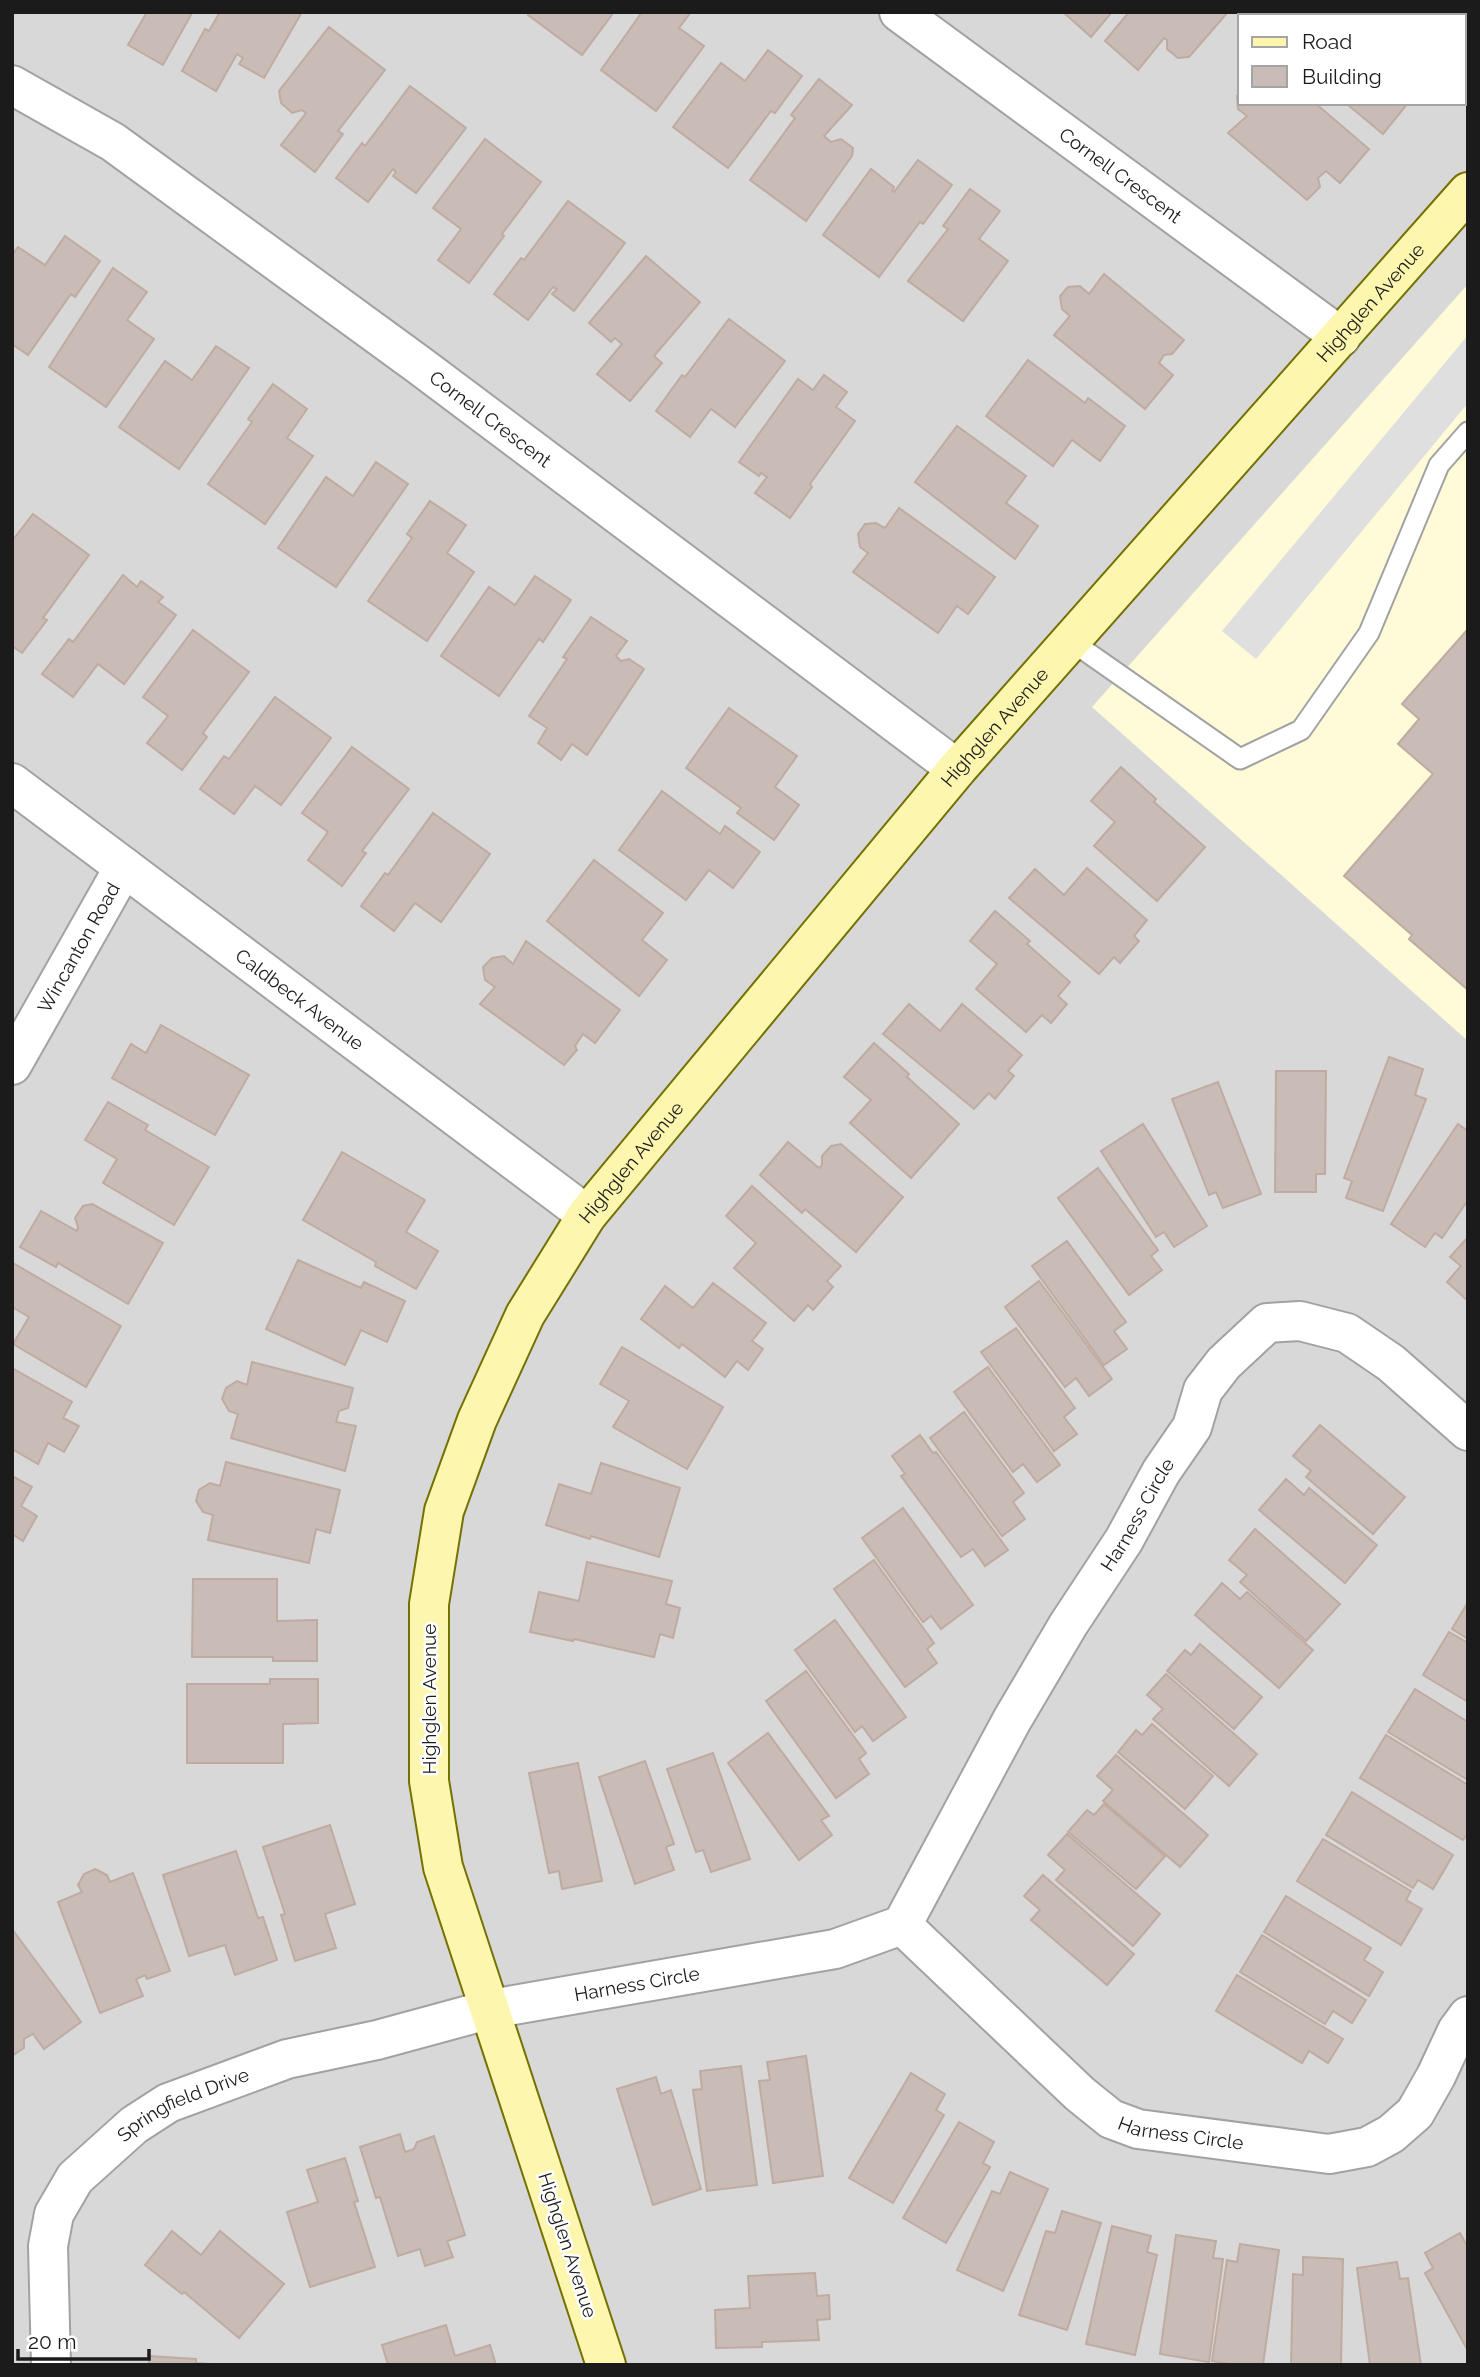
<svg xmlns="http://www.w3.org/2000/svg" width="1480" height="2377" viewBox="0 0 1480 2377" font-family="Raleway,sans-serif">
<style>
.residential{fill:#d9d8d8;fill-rule:evenodd}
.education{fill:#fffad7}
.parking{fill:#dfdfdf}
.building{fill:#c9bcb6;stroke:#bfaba1;stroke-width:2}
.lines{fill:none;stroke-linecap:round;stroke-linejoin:round}
.lane-casing{stroke:#a2a2a2;stroke-width:23}
.street-casing{stroke:#a2a2a2;stroke-width:42}
.secondary-casing{stroke:#747100;stroke-width:42}
.lane{stroke:#fff;stroke-width:19}
.street{stroke:#fff;stroke-width:38}
.secondary{stroke:#fcf6af;stroke-width:38}
.labels{text-anchor:middle;dominant-baseline:central;stroke-width:5;stroke-linejoin:round;paint-order:stroke}
.street-label{font-size:19px;fill:#1b1b1b;stroke:#fff}
</style>
<rect width="100%" height="100%" fill="#ede7df"/>
<path class="residential" d="M12,12H1468V2365H12ZM1240,16H1464V103H1240Z"/>
<polygon class="education" points="1468,284 1468,1041 1092,707"/>
<polygon class="parking" points="1468,335 1468,403 1256,659 1222,631"/>
<g class="building">
<polygon points="147,12 188,12 191,15 163,65 128,45"/>
<polygon points="220,12 302,12 264,78 239,64 243,58 237,54 216,91 182,71 205,29 209,31"/>
<polygon points="530,12 614,12 582,55 528,15"/>
<polygon points="642,12 691,12 679,28 704,46 656,111 601,70"/>
<polygon points="1063,12 1112,12 1091,37"/>
<polygon points="1129,12 1228,12 1189,57 1178,58 1167,49 1167,40 1164,38 1138,70 1105,41"/>
<polygon points="1304,12 1348,12 1352,16 1301,16"/>
<polygon points="1386,12 1468,12 1468,28 1464,32 1464,16 1390,16"/>
<polygon points="329,27 385,70 338,131 343,134 315,172 281,145 306,113 302,110 292,113 281,103 279,91"/>
<polygon points="768,50 802,76 775,113 771,111 728,168 673,127 721,63 745,81"/>
<polygon points="819,79 852,105 824,136 831,142 841,139 853,148 852,156 806,221 750,180 795,118 791,115"/>
<polygon points="410,86 466,128 416,193 393,176 396,172 393,169 368,202 336,178 362,143 365,146"/>
<polygon points="1240,93 1240,103 1315,103 1369,149 1340,183 1326,171 1318,178 1320,187 1307,200 1228,133 1247,116 1238,109 1237,96"/>
<polygon points="1350,103 1408,103 1383,134 1348,105"/>
<polygon points="485,139 541,182 502,234 504,236 469,283 438,260 461,229 433,208"/>
<polygon points="918,160 952,185 923,224 920,222 879,277 823,235 871,169 894,187 892,191 894,192"/>
<polygon points="970,189 1000,211 979,239 1008,261 963,321 908,281 948,229 943,226"/>
<polygon points="568,201 625,243 574,311 552,294 557,289 553,287 528,320 494,294 521,258 524,260"/>
<polygon points="65,236 100,261 75,297 71,294 28,355 12,344 12,255 18,247 45,265"/>
<polygon points="646,256 700,302 654,356 662,363 630,401 597,374 622,344 615,338 611,342 589,323"/>
<polygon points="113,268 147,292 127,320 154,339 106,407 49,367"/>
<polygon points="1104,274 1184,340 1172,354 1164,355 1159,363 1173,375 1145,409 1054,335 1070,316 1062,309 1060,296 1068,287 1080,286 1089,294"/>
<polygon points="729,319 785,361 735,427 711,409 690,437 656,411 682,375 685,377"/>
<polygon points="216,346 249,368 179,469 119,427 165,361 192,380"/>
<polygon points="1028,360 1085,403 1088,398 1125,426 1100,461 1072,440 1053,466 986,416"/>
<polygon points="824,375 847,392 836,407 855,421 810,484 812,487 790,518 755,493 767,477 761,473 759,476 739,462 798,379 813,390"/>
<polygon points="273,384 307,409 287,438 313,456 265,524 208,484 252,422 248,419"/>
<polygon points="957,426 1026,476 1006,503 1038,526 1015,559 915,482"/>
<polygon points="376,462 408,484 336,587 278,548 326,477 353,496"/>
<polygon points="430,501 466,525 447,553 474,572 427,641 368,601 412,538 407,534"/>
<polygon points="899,508 995,577 968,614 957,606 938,633 853,572 868,553 860,547 858,534 865,524 876,523 885,528"/>
<polygon points="33,514 89,555 43,618 47,620 22,653 12,646 12,541"/>
<polygon points="123,575 137,587 141,581 163,597 158,602 176,615 124,684 98,664 73,697 42,674 69,639 73,642"/>
<polygon points="535,576 571,600 543,642 539,639 499,696 441,656 489,587 515,605"/>
<polygon points="591,617 627,641 616,656 621,661 629,659 644,669 587,755 572,744 561,760 538,743 547,728 529,716 567,659 563,657"/>
<polygon points="1468,629 1468,990 1409,939 1412,935 1344,876 1433,774 1398,744 1419,719 1402,704"/>
<polygon points="193,630 249,672 203,733 207,737 182,770 147,743 168,716 143,697"/>
<polygon points="275,697 331,738 281,805 255,786 234,814 200,789 224,756 229,759"/>
<polygon points="729,708 797,756 775,787 799,805 774,840 737,813 741,808 686,768"/>
<polygon points="352,747 409,789 362,851 366,853 342,886 308,860 328,832 302,813"/>
<polygon points="1121,767 1156,799 1154,802 1205,847 1157,901 1094,846 1115,822 1091,801"/>
<polygon points="662,791 720,834 725,826 760,852 733,888 709,870 686,900 619,850"/>
<polygon points="433,813 490,854 441,922 415,903 394,931 361,906 385,873 388,875"/>
<polygon points="594,860 663,913 642,940 667,960 639,996 547,921"/>
<polygon points="1087,868 1147,920 1134,936 1139,941 1120,963 1114,957 1099,974 1009,898 1035,869 1064,895"/>
<polygon points="995,911 1030,941 1027,944 1070,982 1058,996 1067,1004 1051,1023 1042,1015 1026,1032 976,989 997,964 970,941"/>
<polygon points="526,941 620,1010 595,1043 583,1034 575,1046 577,1050 564,1065 480,1004 495,987 485,980 483,967 492,958 504,956 513,964"/>
<polygon points="909,1004 940,1031 962,1004 1022,1055 1008,1071 1014,1076 995,1099 989,1093 974,1109 883,1034"/>
<polygon points="161,1025 249,1075 215,1135 112,1078 131,1044 146,1053"/>
<polygon points="874,1043 909,1074 907,1077 959,1124 911,1178 850,1123 871,1100 844,1077"/>
<polygon points="1389,1057 1423,1069 1415,1095 1426,1099 1383,1211 1346,1198 1352,1181 1344,1178"/>
<polygon points="1276,1071 1326,1071 1325,1174 1316,1174 1316,1192 1275,1192"/>
<polygon points="1218,1082 1261,1194 1223,1208 1216,1192 1209,1195 1172,1099"/>
<polygon points="108,1102 148,1125 145,1130 209,1167 174,1225 103,1183 117,1159 85,1140"/>
<polygon points="1143,1124 1207,1226 1174,1247 1164,1232 1156,1237 1101,1151"/>
<polygon points="1458,1124 1468,1131 1468,1200 1442,1238 1435,1233 1425,1247 1391,1224"/>
<polygon points="788,1142 819,1168 822,1165 822,1156 831,1146 841,1144 903,1197 856,1252 805,1209 802,1213 760,1175"/>
<polygon points="342,1152 425,1200 406,1232 438,1251 416,1289 375,1266 376,1262 303,1220"/>
<polygon points="1098,1168 1158,1250 1151,1256 1162,1270 1129,1295 1058,1198"/>
<polygon points="752,1186 841,1266 827,1281 833,1287 813,1310 808,1305 794,1321 734,1268 756,1243 726,1216"/>
<polygon points="92,1204 163,1243 128,1304 58,1263 56,1267 20,1247 41,1211 77,1231 78,1227 75,1218 83,1206"/>
<polygon points="1468,1237 1468,1301 1447,1282 1461,1266 1450,1257"/>
<polygon points="1067,1241 1126,1322 1114,1331 1127,1349 1104,1365 1032,1266"/>
<polygon points="298,1260 361,1288 364,1282 405,1301 387,1342 361,1330 345,1365 266,1329"/>
<polygon points="13,1263 121,1326 86,1387 13,1344 29,1317 12,1307"/>
<polygon points="1039,1281 1112,1379 1089,1396 1076,1378 1065,1387 1005,1307"/>
<polygon points="713,1283 766,1323 752,1341 763,1349 748,1370 737,1361 725,1377 682,1344 679,1348 641,1319 665,1286 693,1308"/>
<polygon points="1016,1328 1075,1408 1064,1417 1077,1434 1054,1451 981,1352"/>
<polygon points="622,1347 723,1407 687,1469 613,1427 629,1401 600,1384"/>
<polygon points="252,1362 353,1388 348,1408 339,1411 336,1422 356,1426 345,1471 231,1438 238,1414 229,1411 222,1399 226,1388 237,1381 247,1385"/>
<polygon points="988,1367 1060,1465 1037,1482 1023,1464 1013,1472 954,1392"/>
<polygon points="12,1368 72,1402 63,1418 79,1426 64,1452 48,1443 38,1464 12,1449"/>
<polygon points="964,1412 1024,1493 1013,1502 1025,1519 1002,1536 930,1438"/>
<polygon points="1320,1425 1405,1497 1373,1534 1306,1477 1311,1471 1293,1456"/>
<polygon points="920,1435 933,1453 936,1452 1008,1550 985,1566 973,1549 961,1557 901,1476 905,1474 892,1456"/>
<polygon points="226,1462 340,1490 330,1533 316,1529 309,1563 208,1540 213,1515 203,1512 196,1501 199,1490 210,1483 220,1486"/>
<polygon points="601,1463 680,1488 659,1557 591,1536 590,1539 546,1525 559,1484 591,1494"/>
<polygon points="12,1476 32,1487 21,1506 37,1516 23,1541 12,1534"/>
<polygon points="1286,1479 1304,1495 1309,1488 1377,1545 1345,1583 1259,1510"/>
<polygon points="903,1508 973,1605 941,1629 931,1616 923,1622 862,1538"/>
<polygon points="1255,1529 1340,1604 1306,1641 1240,1582 1247,1575 1229,1560"/>
<polygon points="874,1560 934,1643 927,1649 937,1663 905,1687 834,1589"/>
<polygon points="587,1562 672,1581 666,1604 680,1608 673,1638 660,1634 654,1657 574,1639 573,1641 530,1632 539,1592 579,1601"/>
<polygon points="193,1579 277,1579 277,1621 317,1620 317,1661 273,1661 273,1657 192,1657"/>
<polygon points="1222,1583 1240,1599 1247,1592 1313,1650 1279,1688 1195,1615"/>
<polygon points="1468,1602 1468,1639 1452,1629"/>
<polygon points="835,1620 906,1717 873,1741 862,1726 855,1732 795,1650"/>
<polygon points="1449,1632 1468,1643 1468,1702 1423,1675"/>
<polygon points="1200,1644 1262,1697 1234,1729 1167,1671 1185,1650 1191,1655"/>
<polygon points="806,1671 866,1753 859,1759 869,1774 836,1798 766,1701"/>
<polygon points="1166,1674 1257,1754 1229,1786 1153,1719 1163,1709 1147,1695"/>
<polygon points="270,1679 318,1679 318,1723 283,1724 283,1763 187,1763 187,1684 270,1684"/>
<polygon points="1415,1689 1468,1722 1468,1780 1388,1732"/>
<polygon points="1152,1724 1213,1776 1185,1809 1118,1752 1136,1730 1142,1735"/>
<polygon points="768,1733 829,1816 821,1820 832,1835 799,1860 728,1763"/>
<polygon points="1386,1735 1468,1785 1468,1833 1463,1840 1360,1778"/>
<polygon points="713,1753 750,1859 711,1872 703,1850 696,1852 667,1769"/>
<polygon points="1116,1755 1208,1835 1180,1867 1103,1801 1113,1790 1097,1776"/>
<polygon points="645,1761 674,1844 666,1847 674,1870 635,1884 599,1777"/>
<polygon points="578,1763 602,1881 562,1889 559,1871 549,1873 529,1773"/>
<polygon points="1352,1792 1453,1855 1433,1889 1418,1880 1413,1888 1326,1835"/>
<polygon points="1104,1804 1165,1856 1136,1889 1068,1832 1087,1810 1094,1815"/>
<polygon points="330,1825 355,1904 325,1914 336,1948 295,1961 281,1915 285,1914 263,1847"/>
<polygon points="1067,1834 1160,1914 1133,1946 1056,1880 1065,1870 1048,1855"/>
<polygon points="1323,1839 1411,1891 1406,1900 1422,1909 1401,1945 1297,1881"/>
<polygon points="236,1851 258,1918 263,1917 277,1960 235,1975 225,1945 189,1956 163,1875"/>
<polygon points="95,1869 107,1875 110,1882 133,1873 170,1971 147,1979 145,1975 136,1979 143,1996 100,2013 58,1902 82,1892 78,1885 84,1874"/>
<polygon points="1043,1875 1134,1954 1107,1985 1031,1920 1040,1910 1024,1896"/>
<polygon points="1286,1896 1371,1948 1364,1960 1383,1972 1369,1996 1264,1932"/>
<polygon points="12,1929 81,2022 44,2049 33,2034 24,2039 24,2048 12,2056"/>
<polygon points="1262,1935 1366,2000 1352,2023 1333,2011 1325,2024 1240,1972"/>
<polygon points="1237,1975 1343,2039 1328,2063 1309,2051 1302,2063 1216,2011"/>
<polygon points="806,2056 823,2176 773,2183 759,2081 770,2080 767,2062"/>
<polygon points="741,2066 757,2185 707,2191 693,2090 702,2089 700,2071"/>
<polygon points="911,2073 945,2094 936,2110 944,2115 893,2203 849,2178"/>
<polygon points="656,2077 661,2094 671,2090 701,2189 653,2205 617,2089"/>
<polygon points="959,2122 994,2142 983,2163 990,2167 946,2243 903,2218"/>
<polygon points="400,2134 405,2152 414,2149 417,2142 434,2136 465,2235 447,2241 453,2257 425,2266 420,2249 398,2256 380,2197 376,2198 360,2147"/>
<polygon points="345,2158 358,2201 354,2202 375,2267 310,2287 287,2212 318,2202 307,2170"/>
<polygon points="1010,2172 1048,2189 1003,2291 957,2270 992,2191 1000,2194"/>
<polygon points="1062,2211 1101,2223 1067,2330 1019,2315 1046,2231 1055,2233"/>
<polygon points="1112,2226 1151,2236 1147,2252 1157,2255 1135,2355 1086,2344"/>
<polygon points="172,2231 201,2255 220,2231 284,2284 239,2338 184,2292 182,2294 145,2265"/>
<polygon points="1460,2233 1468,2248 1468,2351 1425,2273 1433,2268 1425,2253"/>
<polygon points="1176,2235 1216,2241 1213,2258 1223,2259 1209,2362 1160,2354"/>
<polygon points="1240,2244 1279,2250 1263,2365 1236,2365 1212,2361 1227,2260 1237,2262"/>
<polygon points="1303,2257 1343,2259 1341,2365 1291,2365 1293,2274 1303,2275"/>
<polygon points="1397,2262 1400,2279 1408,2278 1421,2365 1370,2365 1357,2268"/>
<polygon points="815,2273 817,2296 829,2295 830,2319 817,2320 819,2340 762,2342 762,2347 716,2348 715,2310 750,2308 748,2276"/>
<polygon points="446,2325 455,2356 490,2345 496,2365 388,2365 382,2345"/>
<polygon points="149,2356 196,2359 196,2363 222,2365 149,2365"/>
</g>
<g class="lines">
<g class="lane-casing">
<polyline id="lane" points="1071,641 1240,759 1301,730 1369,633 1439,465 1468,432"/>
</g>
<g class="street-casing">
<g id="street">
<path id="s1" d="M899,12L1341,337"/>
<path id="s2" d="M12,85L113,142L419,365L957,769"/>
<path id="s3" d="M12,783L587,1215"/>
<path id="s4" d="M12,1065L124,867"/>
<path id="s5" d="M902,1925L1080,2094L1111,2119L1138,2129L1329,2154L1367,2147L1391,2134L1415,2113L1436,2076L1457,2031L1468,2016"/>
<path id="s6" d="M51,2365L48,2246L54,2214L75,2178L134,2125L168,2103L287,2059L377,2040L491,2009L835,1949L902,1925L1012,1720L1068,1625L1124,1540L1161,1472L1192,1427L1203,1390L1224,1363L1267,1323L1300,1321L1347,1333L1391,1363L1468,1431"/>
</g>
</g>
<g class="secondary-casing">
<g id="secondary">
<path id="s7" d="M606,2365L443,1867L429,1781V1604L444,1511L477,1420L525,1315L587,1215L957,769L1468,192"/>
</g>
</g>
<use href="#lane" class="lane"/>
<use href="#street" class="street"/>
<use href="#secondary" class="secondary"/>
</g>
<g class="labels">
<g class="street-label">
<text stroke="none"><textPath href="#s1" startOffset="275">Cornell Crescent</textPath></text>
<text stroke="none"><textPath href="#s7" startOffset="2415">Highglen Avenue</textPath></text>
<text stroke="none"><textPath href="#s2" startOffset="584">Cornell Crescent</textPath></text>
<text stroke="none"><textPath href="#s7" startOffset="1848">Highglen Avenue</textPath></text>
<text stroke="none"><textPath href="#s4" startOffset="135">Wincanton Road</textPath></text>
<text stroke="none"><textPath href="#s3" startOffset="360">Caldbeck Avenue</textPath></text>
<text stroke="none"><textPath href="#s7" startOffset="1281">Highglen Avenue</textPath></text>
<text stroke="none"><textPath href="#s6" startOffset="1544">Harness Circle</textPath></text>
<text transform="translate(429 1699) rotate(-90)">Highglen Avenue</text>
<text stroke="none"><textPath href="#s6" startOffset="798">Harness Circle</textPath></text>
<text stroke="none"><textPath href="#s6" startOffset="326">Springfield Drive</textPath></text>
<text stroke="none"><textPath href="#s5" startOffset="357">Harness Circle</textPath></text>
<text transform="translate(568 2245) rotate(72)">Highglen Avenue</text>
</g>
</g>
<rect width="1480" height="2377" fill="none" stroke="#1b1b1b" stroke-width="28"/>
<rect x="1238" y="14" width="228" height="91" fill="#ffffff" stroke="#a4a4a4" stroke-width="2"/>
<rect x="1252" y="37" width="35" height="10" fill="#fcf6af" stroke="#a4a4a4" stroke-width="2"/>
<text x="1302" y="49" font-size="21" fill="#1b1b1b">Road</text>
<rect x="1252" y="66" width="35" height="21" fill="#c9bcb6" stroke="#a4a4a4" stroke-width="2"/>
<text x="1302" y="84" font-size="21" fill="#1b1b1b">Building</text>
<path d="M18 2349v10h131v-10" fill="none" stroke="#1b1b1b" stroke-width="3.5"/>
<text x="28" y="2349" font-size="21" fill="#1b1b1b" stroke="#ffffff" stroke-width="5" paint-order="stroke">20 m</text>
</svg>
